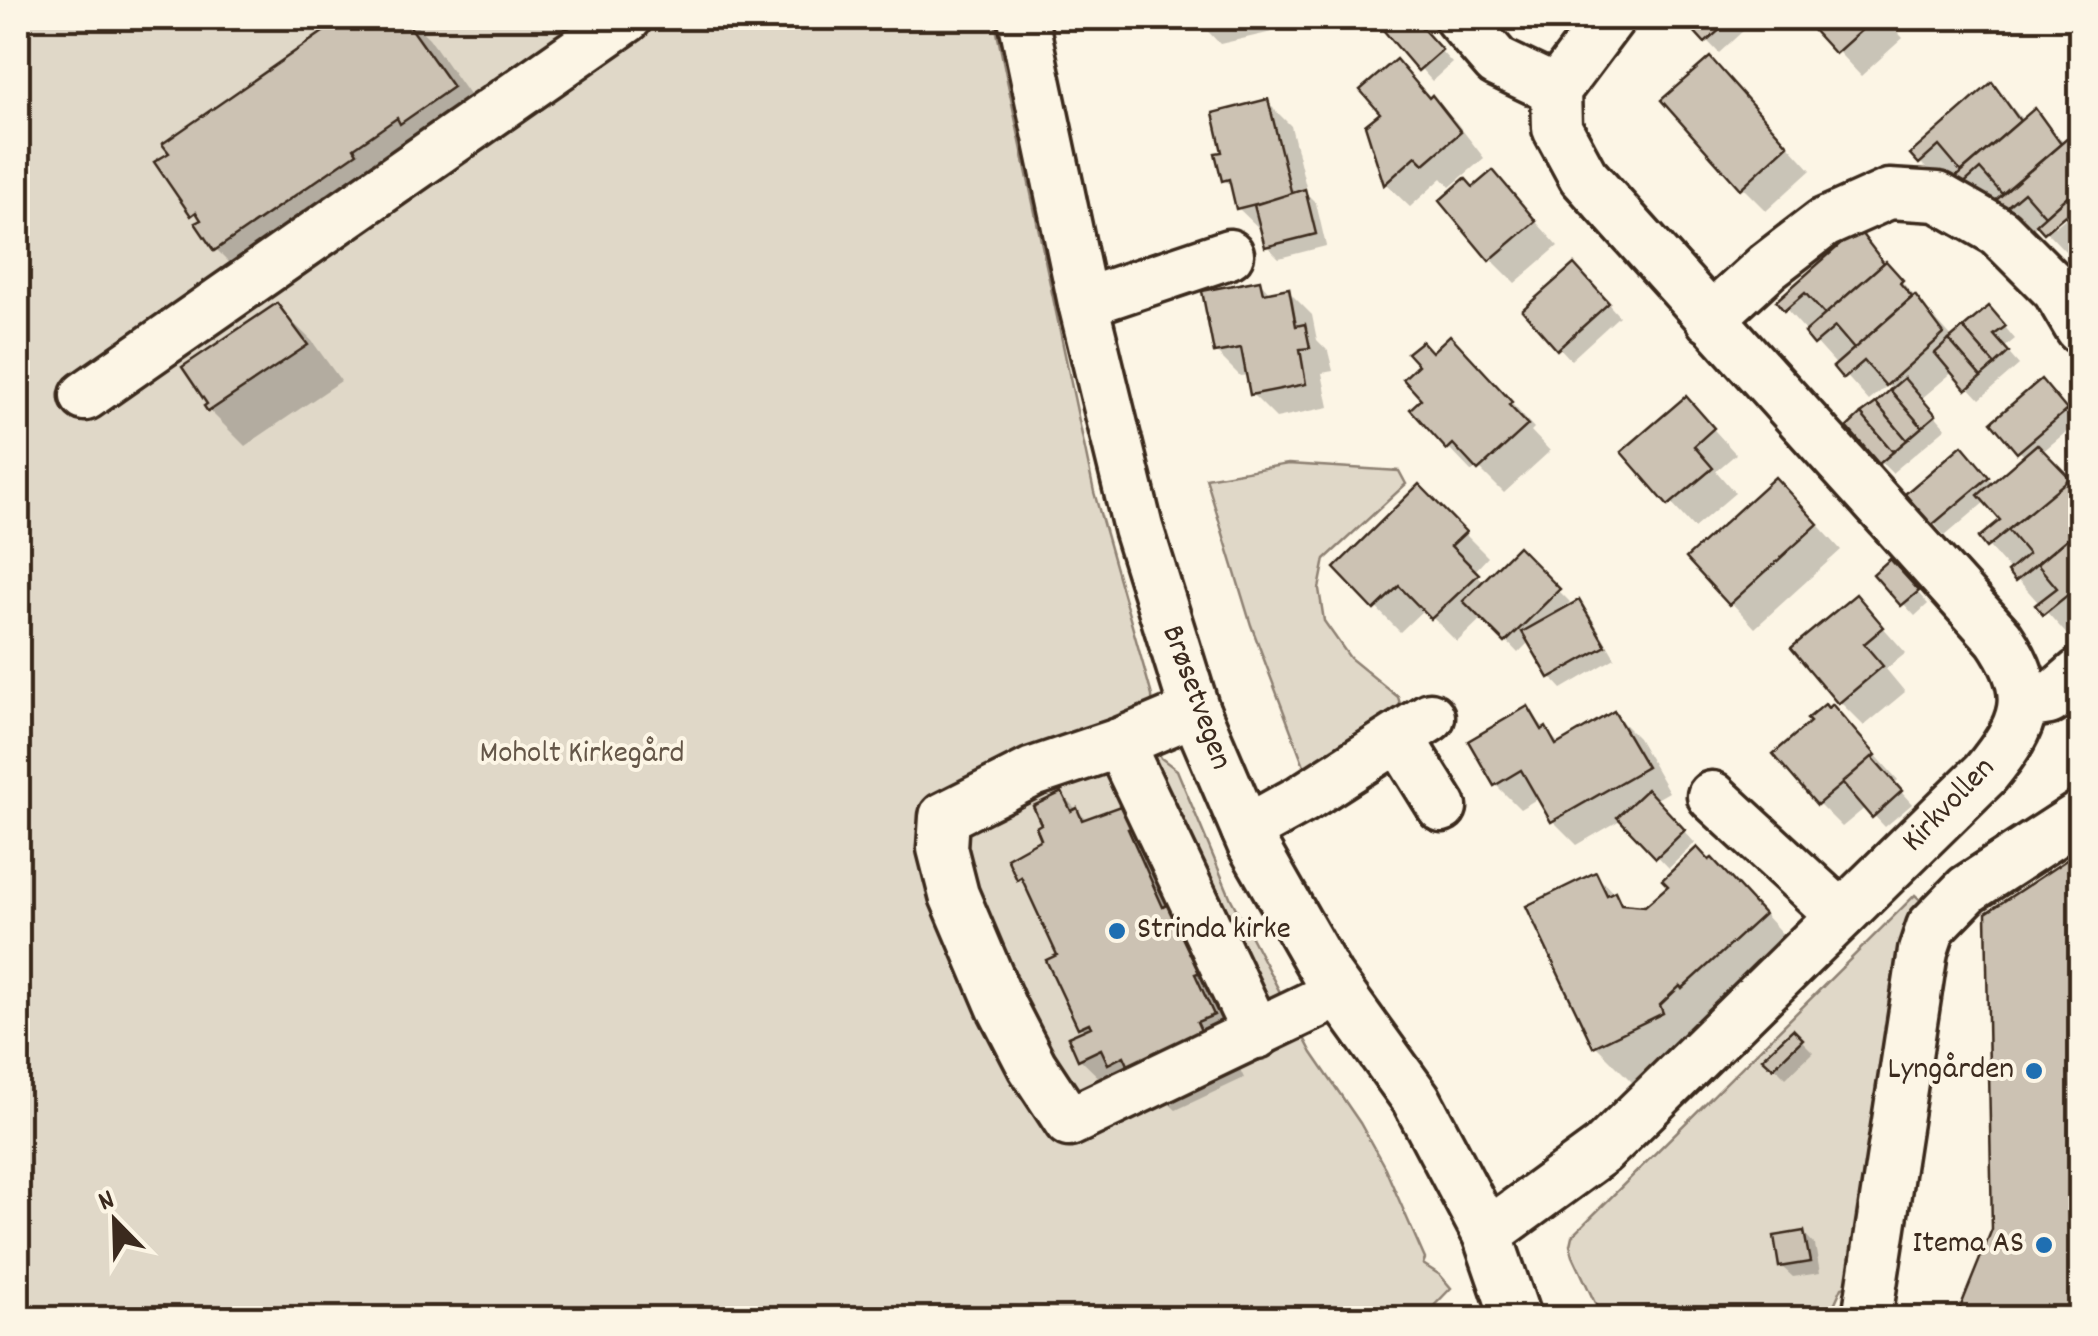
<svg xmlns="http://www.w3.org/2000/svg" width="2098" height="1336" viewBox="0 0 2098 1336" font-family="Dekko,sans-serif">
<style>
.green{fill:#e0d8c8;stroke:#8e8173;stroke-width:2.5}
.shadow{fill:#0003;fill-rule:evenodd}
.building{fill:#ccc2b3;stroke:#3b2a1e;stroke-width:2.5}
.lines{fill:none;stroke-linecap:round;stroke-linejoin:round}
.minor-casing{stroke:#3b2a1e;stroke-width:55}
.minor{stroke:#fcf5e5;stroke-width:48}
.poi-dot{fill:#1f6fb2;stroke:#fcf5e5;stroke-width:4}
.labels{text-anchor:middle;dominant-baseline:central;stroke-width:8;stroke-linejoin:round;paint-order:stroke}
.street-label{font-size:32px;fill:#3b2a1e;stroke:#fcf5e5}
.park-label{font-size:32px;fill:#645648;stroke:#fcf5e5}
.poi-label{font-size:32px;fill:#3b2a1e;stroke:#fcf5e5;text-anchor:end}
</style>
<rect width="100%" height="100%" fill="#fcf5e5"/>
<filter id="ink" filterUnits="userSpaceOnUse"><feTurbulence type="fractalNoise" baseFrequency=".01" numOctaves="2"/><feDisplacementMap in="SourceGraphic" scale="20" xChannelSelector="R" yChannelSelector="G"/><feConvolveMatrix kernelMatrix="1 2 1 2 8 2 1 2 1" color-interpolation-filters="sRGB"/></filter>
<g filter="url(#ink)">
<g class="green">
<polygon points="18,18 994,18 1094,492 1152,696 1155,744 1161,758 1177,770 1231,899 1312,1053 1360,1123 1385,1168 1425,1259 1423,1264 1440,1275 1451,1288 1422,1318 18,1318"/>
<polygon points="1288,464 1399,471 1406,484 1325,559 1319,589 1324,621 1350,658 1398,697 1403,714 1311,784 1251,625 1206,478"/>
<polygon points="1915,895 1925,904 1902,942 1897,962 1858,1282 1842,1287 1828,1318 1602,1318 1573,1256 1570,1245 1572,1236"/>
</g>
<g class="shadow">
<polygon points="350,18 408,18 429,38 495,132 261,294 216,249 199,224 202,222 158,163 172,153 166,144"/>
<polygon points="1195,18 1296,18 1298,26 1220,44"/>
<polygon points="1404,18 1410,18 1452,63 1432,81 1387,31"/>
<polygon points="1685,18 1757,18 1719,53"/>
<polygon points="1806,18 1884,18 1903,38 1861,76"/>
<polygon points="1396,63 1456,122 1484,158 1450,187 1442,178 1410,207 1386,184 1368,126 1383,113"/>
<polygon points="1733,84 1811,170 1766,211 1742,187"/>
<path d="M1992,85L2024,121L2035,112L2065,144L2077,133L2080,136V246L2070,256L2039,224L2029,232L1997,199L1985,210L1954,178L1944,186L1920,162ZM2073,205L2076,209L2055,227L2051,224Z"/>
<polygon points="1267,102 1291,126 1308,195 1316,203 1326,246 1279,258 1267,246 1264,233 1238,208 1234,189 1224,180 1225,154"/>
<polygon points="1493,174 1558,246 1515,283 1491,259 1473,190"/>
<polygon points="1858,233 1954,340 2000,321 2015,339 2004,348 2019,365 1980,399 1954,371 1921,399 1946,428 1892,473 1881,462 1894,390 1888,385 1869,401 1779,301"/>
<polygon points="1585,278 1619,316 1571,360 1525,310"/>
<polygon points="1260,282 1271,294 1288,291 1312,315 1317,340 1328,351 1333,371 1322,373 1329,407 1276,418 1252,394 1249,375 1240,376 1216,352"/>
<polygon points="276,306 312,341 341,381 245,446 210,411"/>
<polygon points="1432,355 1474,362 1534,428 1531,431 1550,451 1504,493 1478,467 1472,472 1449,448 1424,399"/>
<polygon points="2052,394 2077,423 2042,452 2080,490 2080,628 2069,637 1982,539 2003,521 1986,501 1945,536 1908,494 1974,460 1994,484 2026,457 2019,451"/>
<polygon points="1686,399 1736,454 1716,471 1735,493 1694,528 1624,452"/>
<polygon points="1419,488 1488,557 1474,572 1484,583 1518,550 1570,602 1561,611 1579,603 1590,615 1615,658 1562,689 1551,677 1530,641 1518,653 1483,617 1457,642 1424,609 1400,632 1337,568"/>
<polygon points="1799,504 1841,550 1755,628 1690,558"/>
<polygon points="1876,574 1901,574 1928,604 1915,616"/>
<polygon points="1856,597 1906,653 1886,669 1905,692 1864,726 1840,702"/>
<polygon points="1527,709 1560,745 1614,714 1638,738 1669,792 1655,800 1695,843 1669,868 1622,819 1577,845 1553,821 1540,797 1520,809 1496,785"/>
<polygon points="1855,732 1898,780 1894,784 1912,804 1885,827 1866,807 1842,827 1818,803"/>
<polygon points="1062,795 1087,820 1122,808 1256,1060 1239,1067 1244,1078 1176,1110 1166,1101 1125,1103 1080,1059 1086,1032 1080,1026 1060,956 1029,887 1019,878 1011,859 1044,840"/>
<polygon points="2080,854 2080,1318 1961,1318 1994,1230 1988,915"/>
<polygon points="1596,875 1628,908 1756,905 1806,960 1640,1090 1595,1045"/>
<polygon points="1793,1032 1813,1052 1786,1078 1766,1058"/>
<polygon points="1804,1233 1815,1245 1820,1273 1793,1277 1781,1266"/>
</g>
<g class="building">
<polygon points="343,18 404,18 453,87 400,124 397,118 354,148 357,153 214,251 195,223 201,220 196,212 191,216 154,162 169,153 162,144"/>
<polygon points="1400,18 1413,18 1442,50 1418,71 1384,31"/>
<polygon points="1682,18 1733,18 1705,43"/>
<polygon points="1802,18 1875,18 1835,54"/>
<polygon points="1710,57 1788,145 1740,189 1661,100"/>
<polygon points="1396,59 1429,98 1432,95 1461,132 1424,164 1416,156 1384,185 1365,125 1380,113 1360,90"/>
<polygon points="1992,82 2020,121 1961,172 1939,146 1919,164 1910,154"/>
<polygon points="1268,99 1292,195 1236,209 1229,179 1222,181 1215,153 1222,152 1213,113"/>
<polygon points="2035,108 2061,144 2002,194 1980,169 1959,188 1952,180"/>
<polygon points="2077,130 2080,133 2080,185 2045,216 2024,192 2003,210 1995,201"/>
<polygon points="1493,170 1536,221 1489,261 1439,201 1465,178 1473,187"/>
<polygon points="2080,185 2080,233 2065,215 2044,233 2036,224"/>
<polygon points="1305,189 1316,234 1265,247 1254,205"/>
<polygon points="1858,229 1884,263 1825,315 1805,293 1784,311 1776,301"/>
<polygon points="1886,261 1903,280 1900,283 1912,297 1854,349 1835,327 1814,345 1804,333"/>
<polygon points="1574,264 1609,303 1557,350 1522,310"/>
<polygon points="1260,280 1263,293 1289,288 1296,326 1305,324 1310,348 1300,349 1306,384 1250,395 1241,348 1214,353 1202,291"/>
<polygon points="1915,295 1944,334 1886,386 1864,361 1843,379 1833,367"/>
<polygon points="277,303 308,345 208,412 204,406 207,404 182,367"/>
<polygon points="1989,306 2006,326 1994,335 2009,352 1995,365 1963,328"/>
<polygon points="1963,328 1995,365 1981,377 1949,340"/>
<polygon points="1450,335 1512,402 1509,405 1528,425 1478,471 1453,444 1447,450 1410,409 1421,399 1403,379 1418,365 1407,353 1422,341 1432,352"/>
<polygon points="1949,340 1981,377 1966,390 1935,353"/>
<polygon points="1904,378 1936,415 1922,427 1890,390"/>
<polygon points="2041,379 2067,410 2017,453 1991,422"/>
<polygon points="1890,390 1922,427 1907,440 1876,403"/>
<polygon points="1686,396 1714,428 1694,446 1713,468 1668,506 1621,452"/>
<polygon points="1876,403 1907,440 1893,452 1861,414"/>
<polygon points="1861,414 1893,452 1879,464 1847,427"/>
<polygon points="2037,444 2071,479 1986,548 1978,538 2000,520 1978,495"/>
<polygon points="1962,445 1989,477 1931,526 1905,494"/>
<polygon points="1775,477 1818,524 1729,605 1686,558"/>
<polygon points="2068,480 2080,495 2080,528 2015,582 2007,572 2028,554 2008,530"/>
<polygon points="1419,484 1466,532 1451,546 1479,574 1431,619 1399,586 1374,610 1334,568"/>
<polygon points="2080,528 2080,585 2043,615 2035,605 2057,588 2037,564"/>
<polygon points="1518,546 1560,589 1505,643 1463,601"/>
<polygon points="1890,559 1919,591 1901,606 1873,574"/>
<polygon points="1856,594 1884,627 1864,644 1883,666 1838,704 1791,648"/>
<polygon points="1579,600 1606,646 1549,678 1522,632"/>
<polygon points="1825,704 1828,708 1832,704 1876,755 1817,805 1773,754 1810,722 1807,719"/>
<polygon points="1528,706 1542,730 1546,727 1556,745 1614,711 1647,767 1551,822 1521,770 1494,786 1468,741"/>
<polygon points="1872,757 1902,791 1872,818 1842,783"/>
<polygon points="1647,789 1685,830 1656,858 1617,817"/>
<polygon points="1062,792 1071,811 1077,808 1082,820 1123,805 1133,827 1128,829 1163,907 1174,901 1206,970 1195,974 1214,1015 1197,1022 1202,1033 1129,1067 1124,1056 1108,1064 1101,1049 1078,1060 1068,1037 1091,1027 1089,1023 1078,1028 1046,960 1057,955 1021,877 1017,880 1007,858 1041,839 1036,827 1041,824 1033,806"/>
<polygon points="1697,847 1709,860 1712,858 1764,914 1682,989 1680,986 1660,1005 1663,1013 1593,1047 1526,906 1596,872 1607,895 1615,891 1621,904 1645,906 1668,886 1662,880"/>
<polygon points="2080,851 2080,1318 1956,1318 1992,1229 1986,913"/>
<polygon points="1793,1029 1803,1039 1773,1068 1762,1058"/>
<polygon points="1804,1231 1810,1262 1779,1267 1774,1236"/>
</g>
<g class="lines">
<g class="minor-casing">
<g id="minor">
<polyline points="1023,18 1083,303 1138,528 1195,711 1252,844 1328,977 1416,1099 1487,1234 1516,1318"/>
<polyline points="1459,18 1497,62 1556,90"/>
<polyline points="1083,303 1229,254"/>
<polyline points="1710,319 1768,266 1824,223 1889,194 1938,197 1999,232 2057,290 2080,329"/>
<polyline points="85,396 627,18"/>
<polyline points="2025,704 2049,700 2080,673"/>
<polyline points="1195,711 1119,743 1033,772 944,817 942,848 954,895 1002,1008 1032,1066 1069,1122 1339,993"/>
<polyline points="1399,738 1442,807"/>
<polyline points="1119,743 1257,1034"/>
<polyline points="1712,796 1841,915"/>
<polyline points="1246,830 1302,799 1430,717"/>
<path d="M1487,1234L1602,1150L1985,774C2026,724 2038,695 1999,638L1583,176L1557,128L1556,90L1610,18"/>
<polyline points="1867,1318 1923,951 1931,927 1968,889 2080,816"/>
</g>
</g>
<use href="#minor" class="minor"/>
</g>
</g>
<g class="poi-dot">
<circle cx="1117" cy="931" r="10"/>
<circle cx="2034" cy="1071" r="10"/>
<circle cx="2044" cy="1245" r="10"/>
</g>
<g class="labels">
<g class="street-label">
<text transform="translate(1195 698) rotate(70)">Brøsetvegen</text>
<text transform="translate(1950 806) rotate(-46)">Kirkvollen</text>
</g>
<g class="park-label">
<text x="582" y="755">Moholt Kirkegård</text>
</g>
<g class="poi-label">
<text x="1137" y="931" text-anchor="start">Strinda kirke</text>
<text x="2014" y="1071">Lyngården</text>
<text x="2024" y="1245">Itema AS</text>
</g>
</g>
<rect width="2098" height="1336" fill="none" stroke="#fcf5e5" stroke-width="60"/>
<rect x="30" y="30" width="2038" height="1276" fill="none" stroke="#3b2a1e" stroke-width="4" filter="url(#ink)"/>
<g transform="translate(115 1221) rotate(337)" stroke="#fcf5e5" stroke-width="8" paint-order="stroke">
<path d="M0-8L18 38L0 25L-18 38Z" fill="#3b2a1e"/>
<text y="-15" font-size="28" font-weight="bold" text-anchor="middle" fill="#3b2a1e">N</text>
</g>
</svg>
